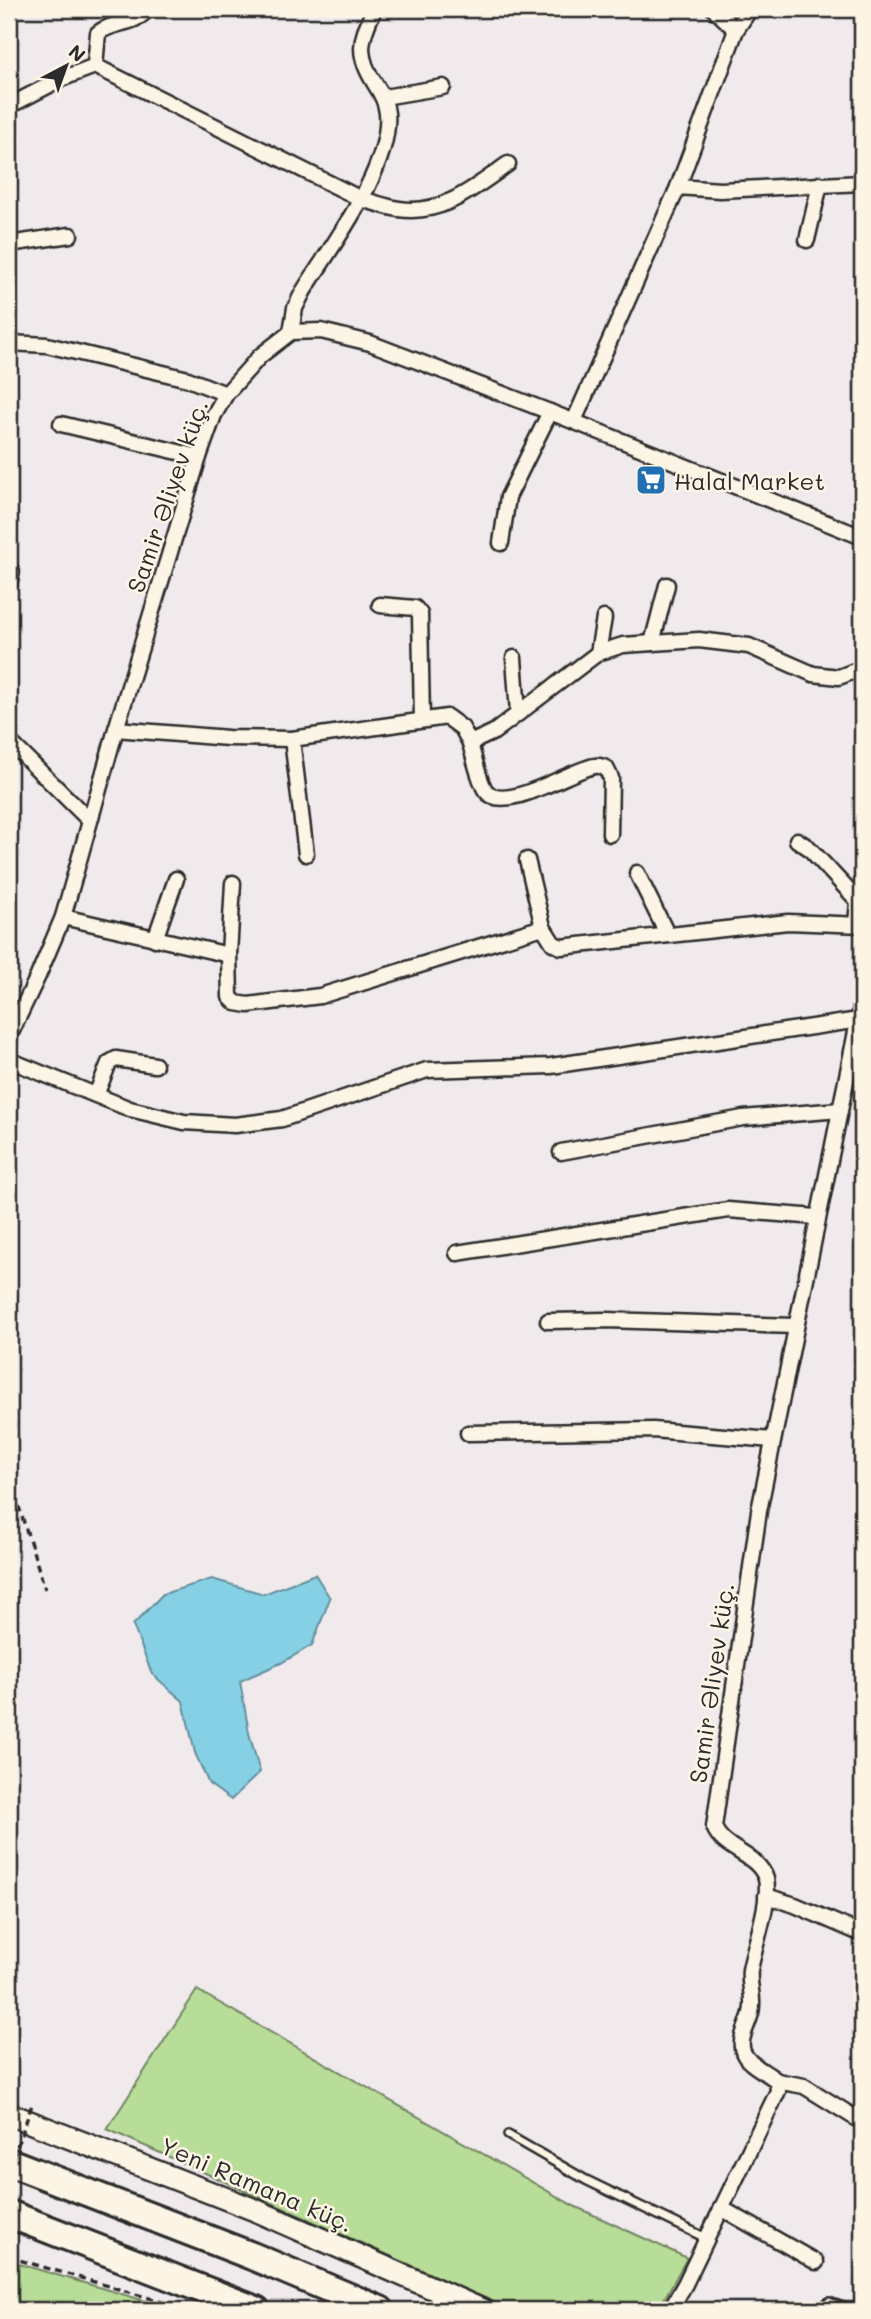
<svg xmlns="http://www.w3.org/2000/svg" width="871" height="2319" viewBox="0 0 871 2319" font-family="Mali,sans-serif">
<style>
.green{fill:#b8dd98;stroke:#728462;stroke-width:2}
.water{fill:#86d0e6;stroke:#628e9b;stroke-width:2}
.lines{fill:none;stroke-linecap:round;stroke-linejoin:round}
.lane-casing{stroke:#2b2b2b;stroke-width:12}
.street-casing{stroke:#2b2b2b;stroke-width:19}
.secondary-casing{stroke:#2b2b2b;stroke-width:26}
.highway-casing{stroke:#2b2b2b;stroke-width:32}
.path{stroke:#2b2b2b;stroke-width:3.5;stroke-dasharray:7 5;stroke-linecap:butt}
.lane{stroke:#fcf5e5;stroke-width:7}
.street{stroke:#fcf5e5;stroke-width:14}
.secondary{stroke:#fcf5e5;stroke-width:21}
.highway{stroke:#fcf5e5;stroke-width:26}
.path-bridge{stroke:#2b2b2b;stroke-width:3.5;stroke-dasharray:7 5;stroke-linecap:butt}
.labels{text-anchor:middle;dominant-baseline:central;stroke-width:5;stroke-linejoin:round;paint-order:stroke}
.poi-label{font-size:24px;fill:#2b2b2b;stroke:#fcf5e5;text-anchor:start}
.street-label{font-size:24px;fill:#2b2b2b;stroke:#fcf5e5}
</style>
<rect width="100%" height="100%" fill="#f0eaec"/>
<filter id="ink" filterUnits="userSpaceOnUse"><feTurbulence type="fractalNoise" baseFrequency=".0143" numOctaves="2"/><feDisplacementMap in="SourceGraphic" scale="14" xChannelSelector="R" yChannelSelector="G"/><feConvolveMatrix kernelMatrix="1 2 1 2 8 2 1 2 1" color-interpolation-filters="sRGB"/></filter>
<g filter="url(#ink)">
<g class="green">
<polygon points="197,1990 574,2206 687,2258 658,2310 511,2310 107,2129"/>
<polygon points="9,2261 156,2304 171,2310 49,2310 45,2307 9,2306"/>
</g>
<polygon class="water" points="315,1574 330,1598 312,1645 281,1663 240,1681 249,1733 260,1772 231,1800 209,1784 195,1753 183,1701 152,1674 133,1625 163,1594 212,1579 264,1594"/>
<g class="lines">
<g class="lane-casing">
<g id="lane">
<polyline points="508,2135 586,2180 706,2238"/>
<polyline points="819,2310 829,2302 851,2310"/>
</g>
</g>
<g class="street-casing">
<g id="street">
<path d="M148,9C132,27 115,20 98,33L95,66L361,199C373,202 386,207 399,209C442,216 475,187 508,164"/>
<polyline points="714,9 736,30"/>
<polyline points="384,97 443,87"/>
<polyline points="9,106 61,79 95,66"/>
<polyline points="678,187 720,190 862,183"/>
<polyline points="807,240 820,184"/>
<polyline points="9,244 70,235"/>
<path d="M291,332L295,308L303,292C331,246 392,168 387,113C386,102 381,93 375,84C355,53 361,40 374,9"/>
<polyline points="9,343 47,345 188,379 226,394"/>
<polyline points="574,421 678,187 736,30 750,9"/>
<polyline points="61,424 199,457"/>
<polyline points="501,543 508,497 550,412"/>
<polyline points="9,584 12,572"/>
<polyline points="380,605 415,608 420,614 422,720"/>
<polyline points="652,643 667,585"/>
<polyline points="598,653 604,618"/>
<polyline points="514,658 518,713"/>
<polyline points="116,729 228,738 292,739 447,717 462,728 470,743 494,732 598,653 623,645 699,640 749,646 813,674 839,677 862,668"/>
<polyline points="292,739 306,854"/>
<polyline points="9,741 89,820"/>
<path d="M470,743C473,754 480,784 486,791C504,815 574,768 595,766C599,765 603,767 606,768L611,778L610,834"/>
<polyline points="797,840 809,848 858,901 856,924"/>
<polyline points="527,860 543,927"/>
<polyline points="637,873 667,934"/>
<polyline points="63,917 229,955 230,997 236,1003 248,1005 320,996 543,927 553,943 561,947 788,922 862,925"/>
<polyline points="155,939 176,879"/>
<polyline points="229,955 233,883"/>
<polyline points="9,1037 38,976 63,917 116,729 199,457 214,415 226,394 260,356 291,332 321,331 370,343 550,412 862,537"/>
<polyline points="9,1060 130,1109 184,1122 235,1125 282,1119 427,1070 551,1066 859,1020"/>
<polyline points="96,1095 109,1063 116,1059 155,1065"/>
<polyline points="561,1152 743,1118 840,1110"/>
<polyline points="457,1253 728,1210 817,1217"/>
<polyline points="548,1321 606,1320 795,1326"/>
<polyline points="468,1433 653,1430 773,1440"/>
<polyline points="766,1896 795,1905 862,1934"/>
<polyline points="777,2081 804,2086 862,2122"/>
<polyline points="721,2208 816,2262"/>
<path d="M670,2310L685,2284L778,2091L777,2081C767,2072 750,2066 744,2054C737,2041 748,2026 751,2013C755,1998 748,1985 750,1970C754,1947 771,1900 766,1879C758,1853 723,1851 714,1827L759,1511L862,1002"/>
</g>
</g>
<g class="secondary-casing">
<polyline id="secondary" points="9,2114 255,2210 482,2310"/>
</g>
<g class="highway-casing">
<g id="highway">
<polyline points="9,2162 252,2256 380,2310"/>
<polyline points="9,2214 256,2310"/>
</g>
</g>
<g class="path">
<polyline points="9,1484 13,1488 45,1589"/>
<polyline points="9,2257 156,2300 184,2310"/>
</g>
<use href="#lane" class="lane"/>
<use href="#street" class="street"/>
<use href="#secondary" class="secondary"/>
<use href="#highway" class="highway"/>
<polyline class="path-bridge" points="9,2169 33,2102"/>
</g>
</g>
<defs>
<g id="supermarket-square" transform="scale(1.575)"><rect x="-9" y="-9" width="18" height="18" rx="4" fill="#1f6fb2" stroke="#fcf5e5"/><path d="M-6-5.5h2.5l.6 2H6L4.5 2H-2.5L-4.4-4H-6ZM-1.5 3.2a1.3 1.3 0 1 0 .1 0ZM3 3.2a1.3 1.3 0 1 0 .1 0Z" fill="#fff"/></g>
</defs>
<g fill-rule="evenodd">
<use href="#supermarket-square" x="651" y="480"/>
</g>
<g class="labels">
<g class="poi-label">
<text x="674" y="480">Halal Market</text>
</g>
<g class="street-label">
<text transform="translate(167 496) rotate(-71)">Samir Əliyev küç.</text>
<text transform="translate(711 1683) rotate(-82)">Samir Əliyev küç.</text>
<text transform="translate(257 2184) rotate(23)">Yeni Ramana küç.</text>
</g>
</g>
<rect width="871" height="2319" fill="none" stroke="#fcf5e5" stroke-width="35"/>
<rect x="18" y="18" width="836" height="2284" fill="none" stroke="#2b2b2b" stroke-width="2.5" filter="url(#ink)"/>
<g transform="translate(66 66) rotate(41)" stroke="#fcf5e5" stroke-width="5" paint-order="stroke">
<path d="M0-5L12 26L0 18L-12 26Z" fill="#2b2b2b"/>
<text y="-10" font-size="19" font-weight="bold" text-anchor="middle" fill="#2b2b2b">N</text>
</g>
</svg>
